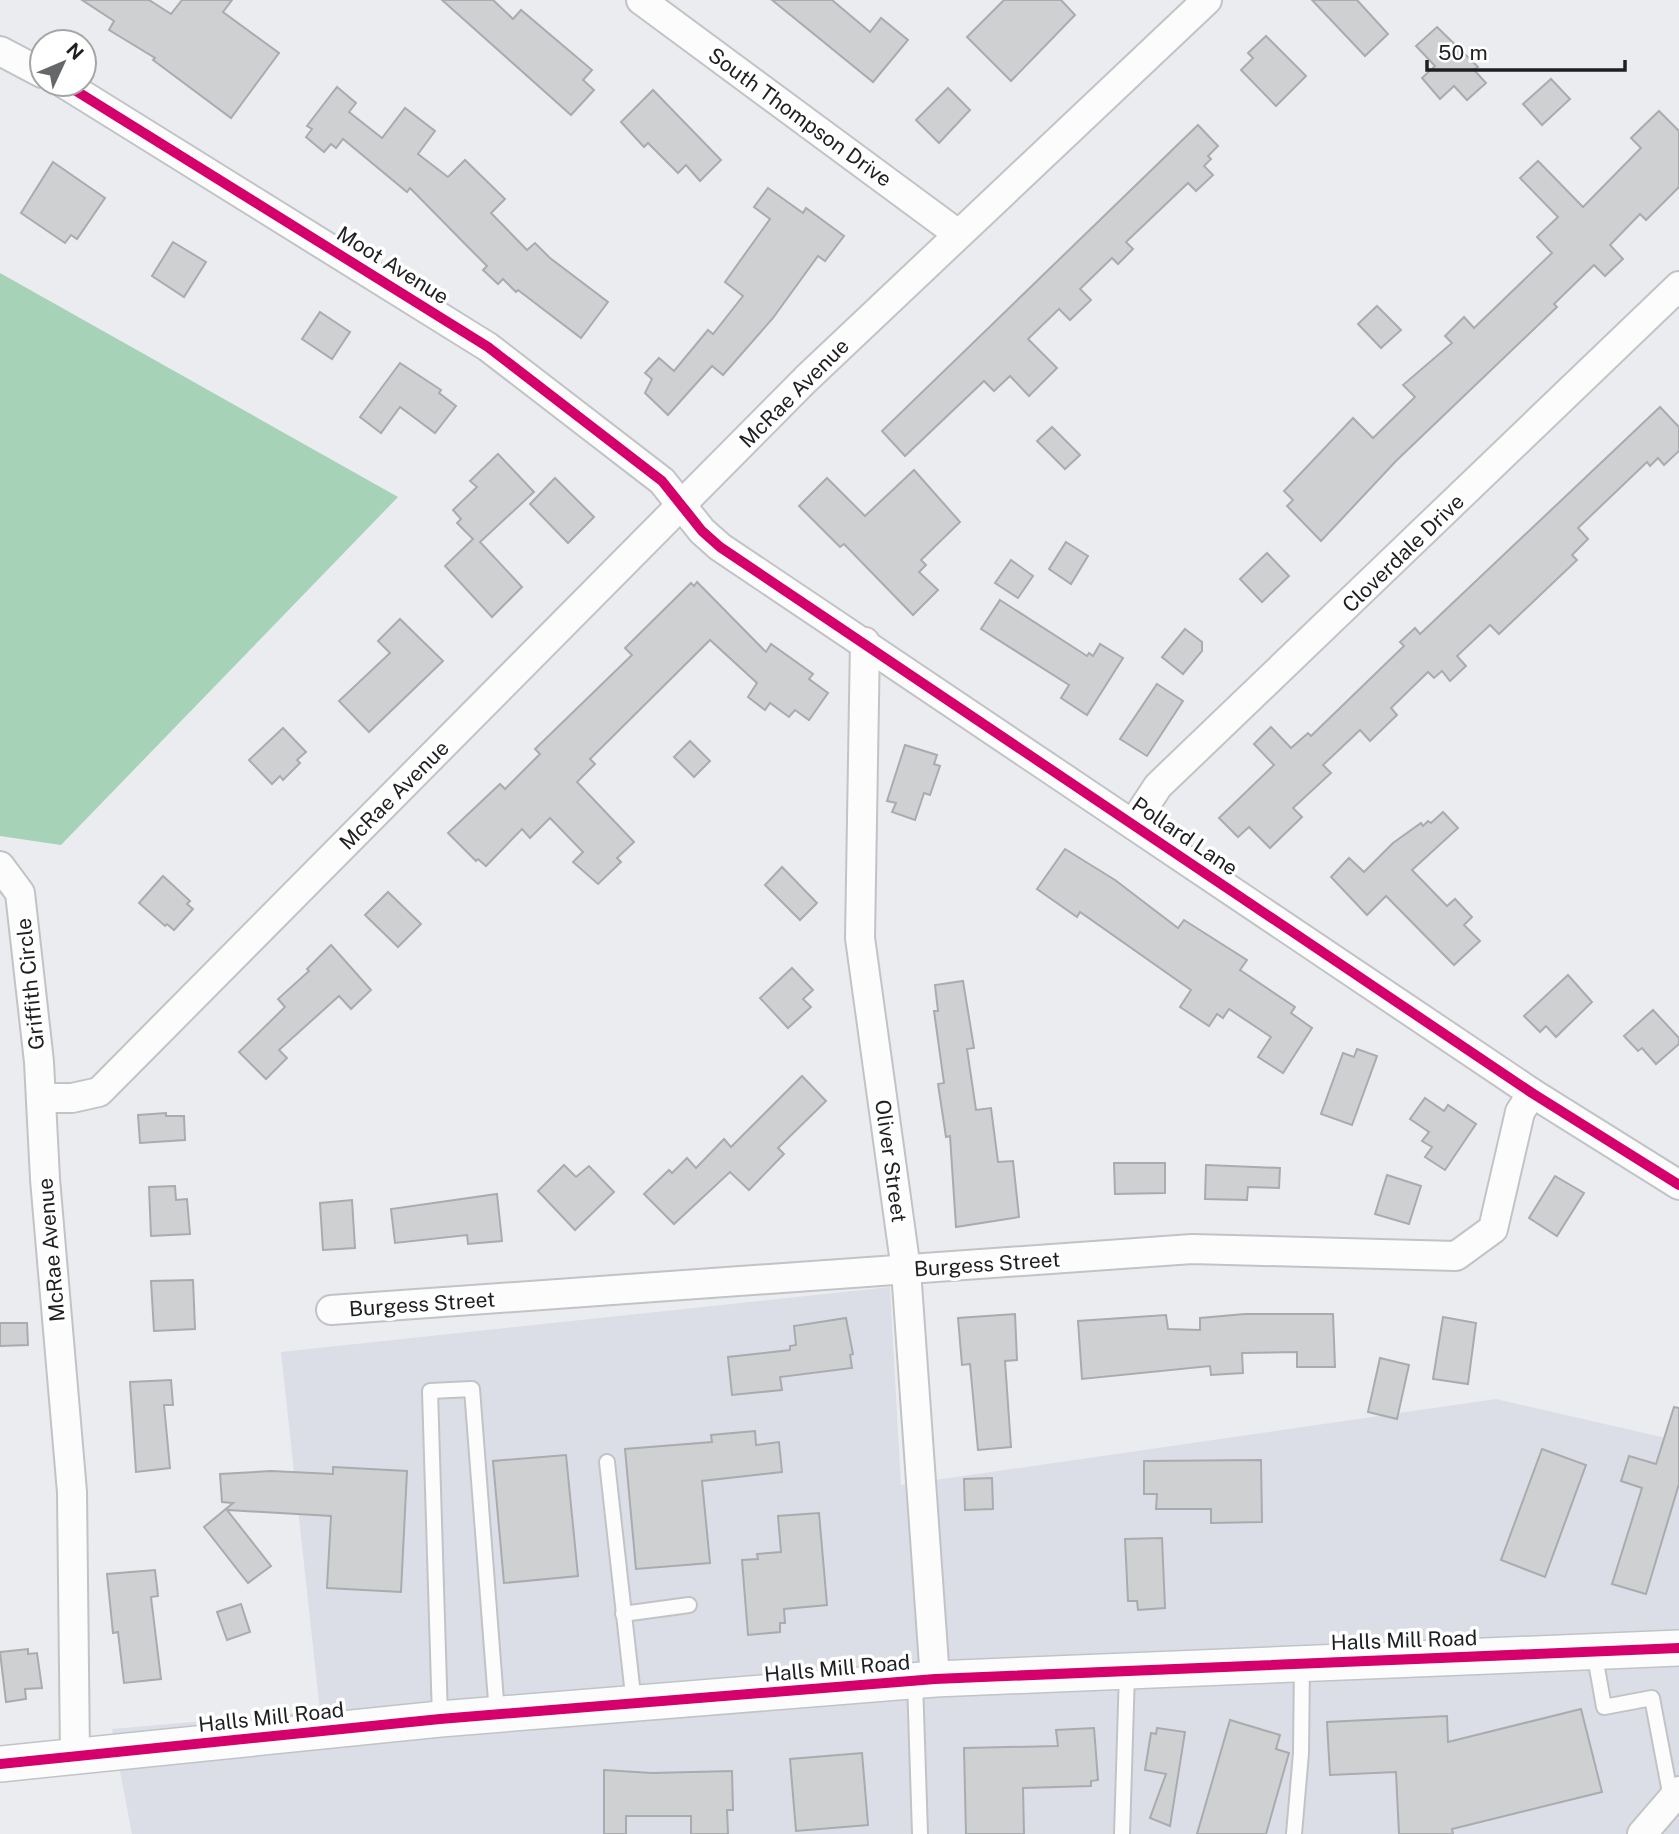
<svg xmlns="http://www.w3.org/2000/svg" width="1679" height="1834" viewBox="0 0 1679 1834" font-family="'Public Sans',sans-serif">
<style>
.built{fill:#dbdee7}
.forest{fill:#a6d3b7}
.building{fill:#cfd0d2;stroke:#aaabae;stroke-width:2}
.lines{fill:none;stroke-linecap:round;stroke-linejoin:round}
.service-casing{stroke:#c1c3c5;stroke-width:18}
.minor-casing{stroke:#c1c3c5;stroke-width:32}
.tertiary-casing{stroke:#c1c3c5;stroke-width:38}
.service{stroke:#fcfcfd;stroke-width:14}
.minor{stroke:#fcfcfd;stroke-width:28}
.tertiary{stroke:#fcfcfd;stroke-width:35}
.cycleway-casing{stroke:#fff;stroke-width:15}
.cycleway{stroke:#d6006c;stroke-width:10}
.labels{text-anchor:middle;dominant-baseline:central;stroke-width:7;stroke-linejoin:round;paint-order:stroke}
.street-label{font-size:21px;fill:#1e1f21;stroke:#fff}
</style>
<rect width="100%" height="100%" fill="#eaecef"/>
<polygon class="built" points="890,1287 901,1485 1496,1399 1679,1441 1679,1834 132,1834 112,1729 320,1711 281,1352"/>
<polygon class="forest" points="0,273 398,497 61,845 0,836"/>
<g class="building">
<polygon points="82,0 149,0 171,14 182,0 232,0 223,12 279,53 231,118 153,60 155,58 109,30 114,21"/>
<polygon points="442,0 493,0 513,19 521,10 592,70 583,80 594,90 571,115"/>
<polygon points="772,0 832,0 870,32 881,18 908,40 873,82"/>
<polygon points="1004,0 1061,0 1075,15 1011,81 967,37"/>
<polygon points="1312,0 1357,0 1388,34 1365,56"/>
<polygon points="1437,27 1478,67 1474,70 1486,83 1467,100 1454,86 1440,99 1422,78 1435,66 1416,46"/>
<polygon points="1266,36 1306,76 1276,106 1241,70 1253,58 1248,53"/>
<polygon points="1551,79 1570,99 1542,125 1523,104"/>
<polygon points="337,87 356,103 349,112 382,138 405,108 435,131 418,154 448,177 465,160 505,199 491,213 527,250 535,243 550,258 608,302 581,338 518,290 516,292 503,279 498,284 483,270 487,266 473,252 410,188 407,192 343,139 336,148 331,144 324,152 306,137 312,129 307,126"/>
<polygon points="948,88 970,110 939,143 916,120"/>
<polygon points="653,90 721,160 700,181 686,165 678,173 648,143 644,147 621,122"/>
<polygon points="1659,111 1679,131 1679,187 1646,220 1640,214 1610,245 1623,259 1605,276 1594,265 1554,304 1557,307 1396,461 1321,541 1287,506 1293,500 1284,491 1353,418 1373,438 1415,397 1403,385 1452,343 1445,336 1464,317 1474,328 1552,253 1537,237 1558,217 1520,178 1538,161 1583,207 1641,148 1631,138"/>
<polygon points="1198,125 1218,146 1208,156 1211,159 1204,166 1213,175 1196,191 1188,183 1126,242 1133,249 1118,264 1112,258 1080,289 1091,300 1070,320 1059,309 1028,339 1057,368 1029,396 1010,376 994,391 984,381 905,456 882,431"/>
<polygon points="53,162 105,198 77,239 71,235 65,243 21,213"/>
<polygon points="768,188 803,213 806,208 844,236 825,261 818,256 773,318 723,375 712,366 668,415 645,393 652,379 645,373 659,358 674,371 708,330 713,334 743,296 725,282 770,219 754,207"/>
<polygon points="173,242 206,262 184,297 152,276"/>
<polygon points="1377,306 1401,330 1381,348 1358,324"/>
<polygon points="320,312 350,332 332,359 302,339"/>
<polygon points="400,363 441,390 439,393 456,406 435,433 400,407 381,433 360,417"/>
<polygon points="1660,407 1679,427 1679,451 1664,465 1658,458 1650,466 1647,462 1578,528 1588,539 1572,555 1577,560 1499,634 1490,625 1457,656 1466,666 1450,681 1442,671 1434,678 1428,672 1391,708 1397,715 1370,741 1360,730 1323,765 1331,773 1293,808 1302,817 1270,848 1249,827 1238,837 1219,818 1274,765 1254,744 1271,727 1291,748 1308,733 1311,736 1404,646 1400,642 1415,628 1420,634"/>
<polygon points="1052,427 1080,455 1065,469 1037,441"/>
<polygon points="498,454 534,492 480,542 522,587 492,617 445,566 473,539 457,523 461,519 453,510 477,487 470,481"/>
<polygon points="914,470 960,522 921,560 926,565 919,572 938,590 913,615 844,544 840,547 799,506 827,478 865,516"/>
<polygon points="555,478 594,517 568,543 530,504"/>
<polygon points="1066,542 1088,556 1071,584 1049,569"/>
<polygon points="1267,553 1289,576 1262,602 1240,579"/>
<polygon points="1011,560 1033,576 1018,598 995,583"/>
<polygon points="697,582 766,652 771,644 813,674 809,679 828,693 809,720 795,710 789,717 770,703 765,710 748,697 757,683 710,640 590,759 595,764 577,782 634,842 617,858 621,862 598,884 573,862 583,852 550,818 530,838 522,829 486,866 478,859 476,861 448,833 500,784 505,789 540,754 535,749 632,655 625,648 691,583 694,586"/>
<polygon points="1000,600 1087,656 1089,653 1093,656 1100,644 1123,658 1087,715 1061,698 1069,685 981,629"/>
<polygon points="400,619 443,661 369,732 339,701 390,653 378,641"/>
<polygon points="1185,629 1202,642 1202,651 1183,674 1162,657"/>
<polygon points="1157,684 1183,701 1147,756 1120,739"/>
<polygon points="283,728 306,752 297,760 300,763 283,780 280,776 272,784 249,760"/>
<polygon points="690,741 710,761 694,777 674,757"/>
<polygon points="905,745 937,755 934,764 940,766 930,795 924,793 915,820 892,812 896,803 887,801"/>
<polygon points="1443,812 1458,828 1412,870 1447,906 1455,899 1472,917 1464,925 1480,941 1454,965 1386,896 1367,915 1331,877 1349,858 1364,872 1393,843 1421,823 1423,826 1428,821 1431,823"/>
<polygon points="1065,849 1115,880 1178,928 1184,920 1247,960 1240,970 1295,1007 1291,1013 1312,1028 1283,1073 1258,1057 1271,1037 1229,1009 1223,1018 1217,1014 1209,1026 1180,1007 1191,990 1080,912 1077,917 1037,889"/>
<polygon points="782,867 817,903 800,920 765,885"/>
<polygon points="163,876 190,901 187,904 193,909 174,930 167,924 165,926 139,903"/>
<polygon points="388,892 421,924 398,947 365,915"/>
<polygon points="331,945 371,990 351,1009 339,996 279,1050 287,1058 266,1079 239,1052 285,1007 278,999 309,971 307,969"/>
<polygon points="792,968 813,990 803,999 811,1007 788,1028 760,998"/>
<polygon points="1568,975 1592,1002 1556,1037 1546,1026 1540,1032 1524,1016"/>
<polygon points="963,981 974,1048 967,1049 976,1110 991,1108 998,1162 1013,1161 1019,1217 956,1227 950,1136 946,1137 938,1084 944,1083 934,1011 938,1011 935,985"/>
<polygon points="1653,1010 1679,1038 1679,1044 1656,1064 1642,1048 1638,1051 1624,1036"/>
<polygon points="1357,1049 1377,1056 1352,1125 1321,1114 1343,1053 1354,1057"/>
<polygon points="802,1076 826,1101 778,1148 784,1154 749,1190 730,1172 674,1224 644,1194 669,1170 672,1173 687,1158 696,1168 724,1139 731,1147"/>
<polygon points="1425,1098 1444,1111 1448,1105 1476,1124 1445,1170 1425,1157 1432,1147 1422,1141 1429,1132 1410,1119"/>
<polygon points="166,1113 166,1116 184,1116 185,1140 140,1143 138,1115"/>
<polygon points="1114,1163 1165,1163 1165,1193 1115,1194"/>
<polygon points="564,1165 576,1177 589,1166 614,1192 575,1230 538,1191"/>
<polygon points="1206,1165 1280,1168 1279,1188 1248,1187 1247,1200 1205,1199"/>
<polygon points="1387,1175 1421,1186 1409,1224 1375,1214"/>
<polygon points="1555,1176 1584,1193 1557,1236 1529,1218"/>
<polygon points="175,1186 176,1200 187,1199 190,1234 151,1236 149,1187"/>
<polygon points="497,1194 502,1241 468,1244 467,1235 395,1243 391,1209"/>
<polygon points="352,1200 355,1248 323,1250 320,1203"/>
<polygon points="193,1280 195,1329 154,1331 151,1281"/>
<polygon points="1015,1314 1017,1360 1005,1361 1011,1447 978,1450 970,1364 962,1365 958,1318"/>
<polygon points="1245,1314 1333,1314 1335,1367 1297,1367 1297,1352 1242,1353 1243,1373 1211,1375 1210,1366 1082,1379 1078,1321 1166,1315 1168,1329 1200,1330 1200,1318"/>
<polygon points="1443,1317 1476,1323 1468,1384 1433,1379"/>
<polygon points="846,1318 853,1354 850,1355 852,1368 780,1377 782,1390 732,1395 728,1357 790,1350 790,1346 796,1345 794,1326"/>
<polygon points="0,1323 27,1323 28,1345 0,1346"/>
<polygon points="1380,1358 1409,1365 1397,1419 1368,1412"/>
<polygon points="171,1380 173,1405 164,1405 170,1468 136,1472 130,1382"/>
<polygon points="1674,1407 1679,1408 1679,1484 1646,1594 1612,1584 1642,1488 1621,1481 1629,1456 1656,1464"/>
<polygon points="755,1431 756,1445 779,1442 782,1472 702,1481 710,1563 636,1569 625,1449 712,1442 711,1435"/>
<polygon points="1542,1449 1586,1465 1545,1577 1501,1560"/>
<polygon points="566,1455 578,1576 504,1583 493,1461"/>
<polygon points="1261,1460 1262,1522 1211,1523 1211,1509 1156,1509 1157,1494 1144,1494 1144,1461"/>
<polygon points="333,1467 407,1471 401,1592 327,1588 331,1516 227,1510 271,1566 248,1583 204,1527 233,1503 222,1502 220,1474 271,1471 333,1474"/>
<polygon points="992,1478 993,1509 965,1510 964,1479"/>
<polygon points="819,1513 827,1605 784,1609 785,1623 780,1623 780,1632 748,1635 742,1560 758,1559 757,1554 781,1552 778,1516"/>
<polygon points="1162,1538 1165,1608 1138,1610 1137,1601 1128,1601 1125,1539"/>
<polygon points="155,1570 158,1596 151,1597 161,1679 124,1683 118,1632 113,1633 107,1574"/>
<polygon points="241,1604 250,1632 227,1640 217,1612"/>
<polygon points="28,1649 28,1654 37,1653 42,1688 25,1689 26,1699 6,1702 0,1652"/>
<polygon points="1581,1709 1602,1792 1452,1829 1453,1834 1399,1834 1396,1772 1330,1775 1327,1722 1447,1716 1448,1742"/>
<polygon points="1230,1720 1280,1735 1276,1749 1289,1753 1266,1834 1197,1834"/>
<polygon points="1094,1728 1098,1780 1091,1781 1091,1786 1023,1788 1024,1834 966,1834 964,1748 1058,1746 1056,1730"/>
<polygon points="1157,1728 1185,1732 1170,1826 1150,1818 1166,1774 1145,1770 1151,1733 1156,1734"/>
<polygon points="862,1753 868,1825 796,1831 790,1759"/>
<polygon points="604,1770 652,1773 732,1771 733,1810 727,1810 728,1834 691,1834 691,1816 626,1816 626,1834 604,1834"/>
</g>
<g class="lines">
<g class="service-casing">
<g id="service">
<polyline points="607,1462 634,1704"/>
<polyline points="623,1614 689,1605"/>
<polyline points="1594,1651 1604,1707 1652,1698 1671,1798"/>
<polyline points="915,1681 920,1834"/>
<polyline points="440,1718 430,1391 472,1389 497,1714"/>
<polyline points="1122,1834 1127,1672"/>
<polyline points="1294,1834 1301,1753 1302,1664"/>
</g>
</g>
<g class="minor-casing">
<g id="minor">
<polyline points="641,0 958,234"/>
<polyline points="0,51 42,73"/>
<polyline points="65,84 488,347 662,481 702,531 720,547 1532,1093 1679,1185"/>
<polyline points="865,642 860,938 906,1270 935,1679"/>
<polyline points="1133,824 1158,786 1679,286"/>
<polyline points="0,866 20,893 39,1062 45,1179 72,1492 75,1756"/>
<polyline points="41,1098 72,1098 99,1092 806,379 1207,0"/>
<polyline points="331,1310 1192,1249 1456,1256 1493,1229 1520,1112 1532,1093"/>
<polyline points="1642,1834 1679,1791"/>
</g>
</g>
<g class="tertiary-casing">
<polyline id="tertiary" points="0,1764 440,1719 935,1679 1679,1648"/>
</g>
<use href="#service" class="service"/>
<use href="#minor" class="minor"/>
<use href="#tertiary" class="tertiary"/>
<g class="cycleway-casing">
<g id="cycleway">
<polyline points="65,84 488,347 662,481 702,531 720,547 1532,1093 1679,1185"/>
<polyline points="0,1764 440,1719 935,1679 1679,1648"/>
</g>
</g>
<use href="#cycleway" class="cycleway"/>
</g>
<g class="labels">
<g class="street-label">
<text transform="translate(800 117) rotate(36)">South Thompson Drive</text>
<text transform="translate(393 265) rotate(32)">Moot Avenue</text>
<text transform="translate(794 393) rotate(-45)">McRae Avenue</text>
<text transform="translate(1403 553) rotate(-44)">Cloverdale Drive</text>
<text transform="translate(394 795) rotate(-45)">McRae Avenue</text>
<text transform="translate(1185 836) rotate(34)">Pollard Lane</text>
<text transform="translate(30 984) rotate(-96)">Griffith Circle</text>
<text transform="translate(891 1161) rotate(82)">Oliver Street</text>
<text transform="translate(51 1250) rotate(-95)">McRae Avenue</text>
<text transform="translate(987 1264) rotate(-4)">Burgess Street</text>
<text transform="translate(422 1304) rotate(-4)">Burgess Street</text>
<text transform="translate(1404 1640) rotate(-2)">Halls Mill Road</text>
<text transform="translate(837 1668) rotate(-5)">Halls Mill Road</text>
<text transform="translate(271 1717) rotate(-6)">Halls Mill Road</text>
</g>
</g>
<g transform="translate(63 63) rotate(46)"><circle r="33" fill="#ffffff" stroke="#a5a5a6" stroke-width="2"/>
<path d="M0-5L12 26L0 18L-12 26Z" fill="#656769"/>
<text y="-10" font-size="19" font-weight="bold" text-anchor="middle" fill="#1e1f21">N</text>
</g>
<path d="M1427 60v10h198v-10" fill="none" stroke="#1e1f21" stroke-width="3.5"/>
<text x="1438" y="60" font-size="21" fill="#1e1f21" stroke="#ffffff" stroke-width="5" paint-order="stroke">50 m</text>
</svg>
